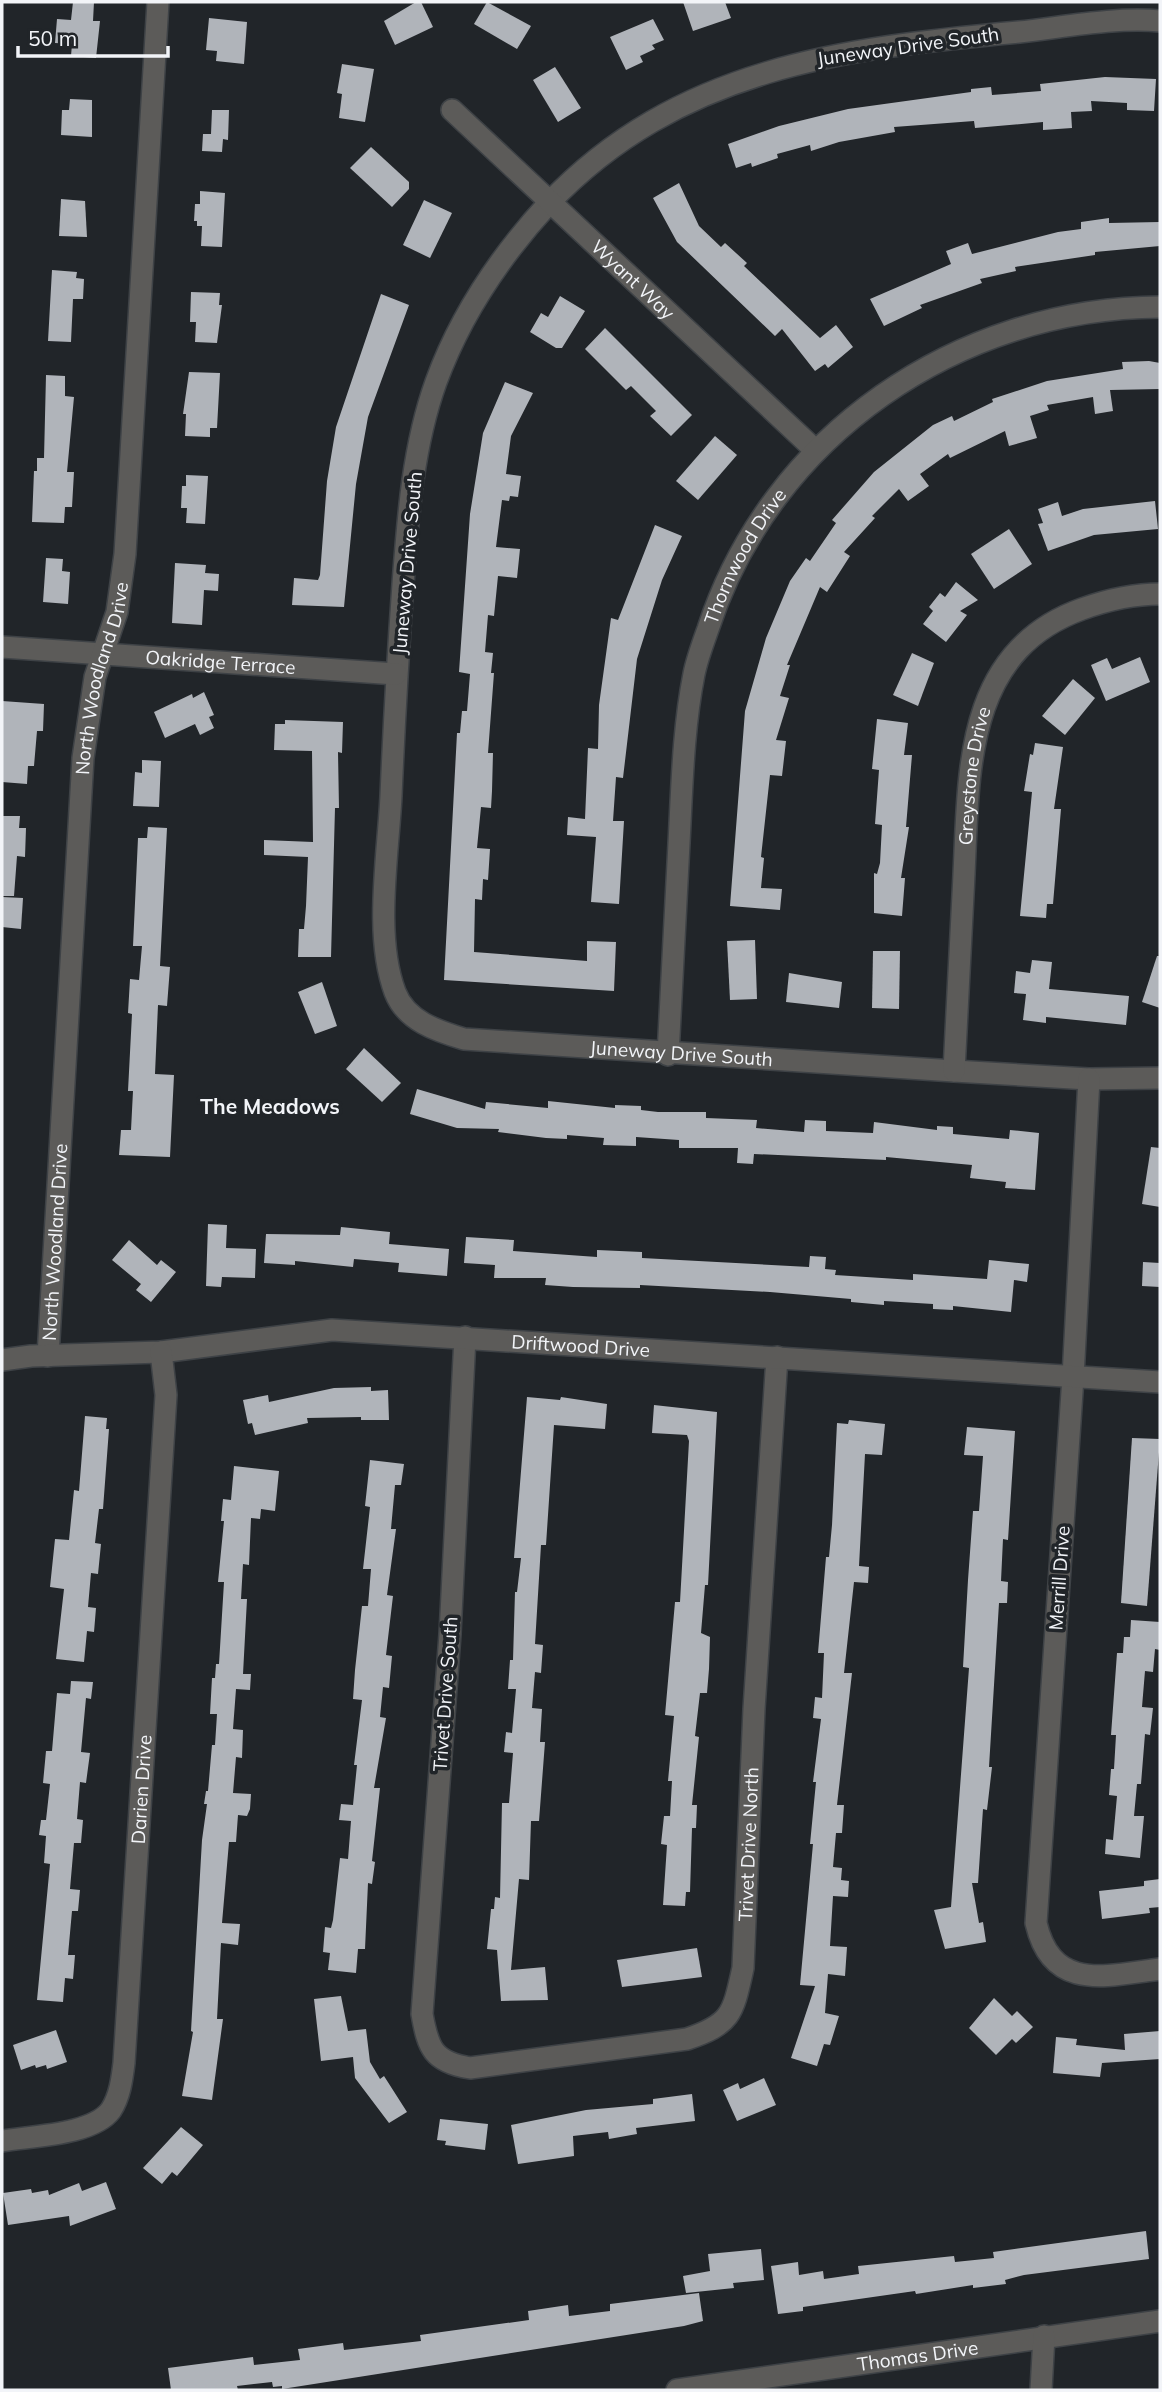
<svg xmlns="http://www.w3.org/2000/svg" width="1162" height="2392" viewBox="0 0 1162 2392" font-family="Mulish,sans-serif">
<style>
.building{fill:#b0b4ba}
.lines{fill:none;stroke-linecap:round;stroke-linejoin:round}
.minor-casing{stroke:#3e4246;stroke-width:24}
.minor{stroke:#5c5b59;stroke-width:21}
.labels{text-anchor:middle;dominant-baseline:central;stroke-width:7;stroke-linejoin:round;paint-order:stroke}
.street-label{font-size:19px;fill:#f2f4f8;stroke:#212529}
.neighbourhood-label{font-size:21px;font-weight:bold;fill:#f2f4f8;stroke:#212529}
</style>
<rect width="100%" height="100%" fill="#212529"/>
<g class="building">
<polygon points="73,2 94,2 93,21 100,21 96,58 71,56 72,44 55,43 57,19 71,20"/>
<polygon points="416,2 421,2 433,27 395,45 384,21"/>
<polygon points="487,2 531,26 517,49 474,24"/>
<polygon points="683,2 725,2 731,18 693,31"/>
<polygon points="209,18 247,22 244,64 216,61 217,51 206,50"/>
<polygon points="653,19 664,40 652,45 655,49 640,56 643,62 626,70 610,37"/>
<polygon points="342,64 374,69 365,122 339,118 342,94 337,93"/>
<polygon points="555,67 581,108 558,122 533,80"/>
<polygon points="1105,77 1156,79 1154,111 1127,110 1127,103 1091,101 1092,111 1071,112 1072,128 1043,130 1043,122 975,128 974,121 894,127 895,132 839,142 811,151 810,145 777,154 778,158 752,167 751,163 736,168 728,144 779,126 848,109 971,92 971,89 991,87 992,95 1041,91 1040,84"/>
<polygon points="70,99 92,100 92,137 61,135 62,110 69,110"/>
<polygon points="212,110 229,110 228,140 223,139 222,152 202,151 203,134 211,134"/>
<polygon points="371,147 409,182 409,189 392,207 350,168"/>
<polygon points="679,183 699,226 721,247 725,243 747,263 744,266 820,338 836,325 853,347 828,368 825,364 815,371 782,329 775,336 677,242 653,198"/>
<polygon points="200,191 225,193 222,247 201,246 202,226 197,226 197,221 194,221 195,204 200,204"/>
<polygon points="61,199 85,201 87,237 59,236"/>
<polygon points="424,200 452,213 430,258 403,245"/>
<polygon points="1109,218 1109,223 1160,222 1160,246 1095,252 1095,255 1015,267 1016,271 980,279 982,283 920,305 922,308 884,326 870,299 951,264 946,251 968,243 972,254 1058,232 1081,229 1081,222"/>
<polygon points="52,270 77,272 76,278 84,279 83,299 73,299 71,342 48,341"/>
<polygon points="191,292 220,293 219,305 222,305 217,343 195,342 196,322 190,322"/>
<polygon points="381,294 409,305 368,417 356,484 344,607 292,605 294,578 318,580 320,575 327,481 336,427"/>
<polygon points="560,296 585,311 562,348 556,348 530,332 541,313 548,317"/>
<polygon points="605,328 692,415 671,436 650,416 656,411 631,386 626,390 585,349"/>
<polygon points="1149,361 1160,363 1160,389 1110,390 1113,411 1095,414 1093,397 1047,405 1049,410 1030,416 1037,438 1009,446 1005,431 950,458 948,454 920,474 929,486 908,501 899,489 872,516 875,518 844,552 850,556 827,592 820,587 787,665 790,665 780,696 789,698 776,740 786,741 782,776 770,775 761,857 764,858 761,888 782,889 780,910 730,906 745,711 766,638 790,581 806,558 810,561 836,523 832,520 874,472 933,425 952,416 954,421 993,402 992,399 1047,381 1123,369 1122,362"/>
<polygon points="189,372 220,373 217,428 210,428 210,437 185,436 186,414 183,414"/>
<polygon points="46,375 65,376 65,396 74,397 67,472 74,472 72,507 65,507 64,523 32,522 34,471 37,471 37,458 44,458"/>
<polygon points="505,382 533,393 511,436 506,474 521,476 518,497 510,496 509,501 502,500 496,547 520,549 517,578 498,576 494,616 488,615 485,652 493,653 491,673 494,673 488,753 493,753 492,791 491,808 481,807 477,848 490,849 488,880 483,879 482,900 475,899 474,952 587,961 587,941 616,942 614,991 444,980 457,733 460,733 462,711 467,711 470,674 459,672 470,514 483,433"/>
<polygon points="715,436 737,455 698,500 676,481"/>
<polygon points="186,475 208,476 205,524 186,523 187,508 181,508 182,486 186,486"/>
<polygon points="1155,501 1158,529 1094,535 1048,551 1038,524 1043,523 1038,509 1058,502 1062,516 1083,509"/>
<polygon points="655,525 682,536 662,580 637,659 623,778 616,777 613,821 624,821 619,904 591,902 596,837 567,835 568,817 585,819 588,748 598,749 599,705 611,618 618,620"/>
<polygon points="1009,529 1032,564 994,589 971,554"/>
<polygon points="46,558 63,559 62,571 70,572 68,604 43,602"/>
<polygon points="175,563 206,565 205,573 219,574 218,591 204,590 202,625 172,623"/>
<polygon points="956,582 978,600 960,611 967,615 946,642 923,624 933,611 929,607 940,593 945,597"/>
<polygon points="912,653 934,663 918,706 893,695"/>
<polygon points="1140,657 1150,682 1106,701 1091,665 1107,658 1112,669"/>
<polygon points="1073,679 1095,698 1065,735 1042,716"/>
<polygon points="204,692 214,715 209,717 214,728 200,735 195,724 165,738 154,712 192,694 193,698"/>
<polygon points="2,701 44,704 43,731 37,731 34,766 28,766 27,784 2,782"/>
<polygon points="877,719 908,723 904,755 912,755 906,827 909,827 901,878 905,878 902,916 874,913 874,873 877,874 880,863 882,825 875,824 879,770 872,769"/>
<polygon points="285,720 343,722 342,753 338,752 339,808 335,808 331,957 298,957 299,929 304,929 306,906 308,857 264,855 264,840 313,842 312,751 274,750 275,724 285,724"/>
<polygon points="1035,743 1063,747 1054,809 1061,809 1053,904 1047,904 1046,918 1020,916 1032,792 1024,791 1030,754 1033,755"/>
<polygon points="142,760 161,761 159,807 133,806 135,772 142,773"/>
<polygon points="2,816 20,816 19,828 26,828 25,857 17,856 14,896 2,896"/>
<polygon points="148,827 167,828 160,966 170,967 167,1006 158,1005 155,1074 174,1075 170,1157 119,1155 121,1130 131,1130 133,1091 128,1091 132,1014 128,1013 130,979 139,980 142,946 133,946 138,838 147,838"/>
<polygon points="2,897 23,898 21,929 2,927"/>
<polygon points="755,940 757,999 730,1000 727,941"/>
<polygon points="873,951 900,951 899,1009 872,1008"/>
<polygon points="1157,956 1160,956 1160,1008 1142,1002"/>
<polygon points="1032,960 1052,962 1049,989 1129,996 1126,1025 1046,1017 1046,1023 1023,1020 1026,994 1014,993 1016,971 1030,973"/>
<polygon points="789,973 842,982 839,1008 786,1002"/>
<polygon points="322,982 337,1026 315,1034 298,992"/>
<polygon points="364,1048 401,1083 382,1102 346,1069"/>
<polygon points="417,1089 485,1109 486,1102 548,1108 548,1101 615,1108 615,1105 641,1106 641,1110 658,1112 706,1112 706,1118 757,1120 756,1128 804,1132 805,1120 826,1121 826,1131 873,1133 874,1122 937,1130 937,1126 953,1127 953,1134 1009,1139 1010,1130 1039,1133 1035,1190 1005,1188 1006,1182 970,1178 972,1165 886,1157 886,1160 754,1154 753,1164 737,1163 738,1148 679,1148 679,1140 636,1137 636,1146 603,1145 604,1138 567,1135 567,1139 546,1138 498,1132 499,1129 457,1128 410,1114"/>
<polygon points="1151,1147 1160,1148 1160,1207 1142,1204"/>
<polygon points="208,1224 227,1225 226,1248 256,1249 255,1278 222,1277 221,1287 206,1286"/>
<polygon points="341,1227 390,1232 389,1244 449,1249 447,1276 398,1272 399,1263 354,1259 353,1267 295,1261 295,1265 264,1263 266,1234 340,1235"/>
<polygon points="466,1237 514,1240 513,1251 597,1257 597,1250 642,1252 642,1258 809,1267 810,1256 826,1257 825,1269 836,1270 835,1275 913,1280 913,1274 987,1279 989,1260 1029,1264 1027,1282 1014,1280 1011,1312 953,1306 953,1310 933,1309 933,1304 884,1301 884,1305 851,1302 851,1299 770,1292 640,1285 640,1288 573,1287 545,1285 546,1278 494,1278 495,1265 464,1263"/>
<polygon points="129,1240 157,1265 161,1260 176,1272 151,1302 136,1290 141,1284 112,1260"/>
<polygon points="1143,1262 1160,1263 1160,1287 1142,1286"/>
<polygon points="371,1387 371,1391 388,1390 389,1420 361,1420 361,1417 307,1418 308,1423 255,1435 252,1423 248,1424 243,1400 268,1395 269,1402 334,1388"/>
<polygon points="527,1397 560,1400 561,1397 607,1404 605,1429 554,1425 546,1545 541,1545 535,1644 543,1645 541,1673 535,1672 532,1708 542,1709 540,1742 545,1742 539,1821 531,1821 529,1880 519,1879 511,1970 545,1967 548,2000 501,2001 497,1950 487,1949 491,1909 494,1909 495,1897 500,1898 502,1803 509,1803 513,1753 504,1752 506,1732 512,1733 516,1689 508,1689 510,1660 513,1660 515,1592 517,1592 521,1558 514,1558"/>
<polygon points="654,1405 717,1412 708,1585 705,1585 701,1633 710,1637 709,1669 707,1693 700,1693 695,1736 699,1737 692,1805 697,1805 696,1828 692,1828 690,1892 686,1892 685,1906 663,1905 667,1845 661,1844 664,1816 670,1816 672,1781 668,1781 674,1716 665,1715 675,1602 680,1602 689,1441 687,1435 652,1433"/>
<polygon points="85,1416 107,1418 106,1429 109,1429 103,1509 99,1509 95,1543 101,1544 98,1574 91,1573 88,1607 96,1608 94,1632 87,1631 84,1662 56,1659 64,1589 50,1587 55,1539 69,1540 74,1490 79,1491"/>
<polygon points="849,1420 885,1424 882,1455 865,1454 859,1566 869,1567 868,1583 854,1582 844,1673 852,1673 837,1805 844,1805 842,1833 836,1833 833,1867 842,1868 841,1880 849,1881 848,1897 833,1896 830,1946 847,1947 845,1976 828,1974 825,2013 839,2016 830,2045 824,2044 817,2066 791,2058 815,1986 800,1985 813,1844 810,1844 816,1782 813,1782 821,1719 813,1718 815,1697 822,1698 824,1653 818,1653 826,1557 829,1557 832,1525 837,1423 848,1424"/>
<polygon points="967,1427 1015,1431 1008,1540 1003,1539 1001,1581 1008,1582 1007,1603 999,1603 989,1767 992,1767 987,1810 983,1809 978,1883 972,1883 979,1923 983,1922 986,1942 945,1949 934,1910 951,1907 969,1668 963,1667 968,1580 973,1511 979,1511 983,1456 964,1455"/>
<polygon points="1132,1438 1160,1439 1147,1606 1121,1603"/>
<polygon points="370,1460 404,1464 401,1485 395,1485 391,1529 396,1529 387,1595 393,1596 386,1655 392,1656 389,1688 383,1687 380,1717 386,1718 374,1788 380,1788 372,1861 375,1862 372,1884 368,1883 365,1949 358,1949 356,1973 328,1970 330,1953 323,1952 325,1927 331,1928 333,1920 340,1858 348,1859 351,1821 339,1820 341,1804 353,1805 357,1765 354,1765 362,1700 353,1699 355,1670 362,1606 368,1606 371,1569 363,1569 370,1507 365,1506"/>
<polygon points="234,1466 279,1471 275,1511 261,1509 260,1519 251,1518 249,1565 243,1564 241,1599 247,1599 243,1674 251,1674 250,1690 236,1689 233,1729 243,1730 242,1758 236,1757 233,1793 251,1794 250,1809 247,1816 238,1815 236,1842 229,1842 222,1923 240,1924 238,1945 221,1943 217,2019 223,2019 212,2100 182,2096 193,2032 191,2031 202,1840 207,1804 204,1804 206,1791 208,1791 212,1745 215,1745 217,1714 210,1714 212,1678 215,1678 216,1664 219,1664 224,1582 218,1582 224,1521 221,1521 223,1499 231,1500"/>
<polygon points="1131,1620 1160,1622 1160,1650 1155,1649 1153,1672 1145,1671 1142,1707 1153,1708 1150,1735 1145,1734 1141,1784 1137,1784 1134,1816 1144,1816 1140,1858 1105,1854 1106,1839 1113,1840 1117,1796 1109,1795 1111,1769 1114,1769 1116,1735 1111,1735 1117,1653 1123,1653 1124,1637 1130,1637"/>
<polygon points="71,1681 93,1682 91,1699 86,1698 81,1752 90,1753 86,1783 80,1782 77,1819 83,1820 81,1843 74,1843 70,1889 80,1890 78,1911 72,1911 68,1955 75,1955 73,1979 65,1978 63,2002 37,2000 50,1864 44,1863 46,1836 39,1835 41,1820 46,1820 50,1784 43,1783 46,1751 52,1751 57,1693 70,1694"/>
<polygon points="1160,1879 1160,1907 1149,1908 1150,1913 1102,1919 1099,1891 1144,1886 1144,1881"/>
<polygon points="697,1948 702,1977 622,1987 617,1960"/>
<polygon points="341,1996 348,2031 366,2029 370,2062 380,2079 384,2076 407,2112 389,2123 355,2078 353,2057 321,2061 314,1999"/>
<polygon points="994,1998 1012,2016 1017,2011 1033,2027 1016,2043 1012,2039 996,2055 969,2028"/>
<polygon points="56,2030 67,2062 47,2069 46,2065 36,2068 35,2065 21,2070 13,2045"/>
<polygon points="1160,2031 1160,2059 1102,2063 1100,2077 1053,2073 1056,2037 1077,2039 1076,2045 1125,2050 1124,2034"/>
<polygon points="764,2078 776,2105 737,2121 723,2090 738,2083 740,2089"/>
<polygon points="692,2094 695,2121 636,2128 637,2134 609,2139 608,2132 573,2136 574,2156 518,2164 511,2125 586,2110 653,2104 653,2099"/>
<polygon points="440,2119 488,2124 485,2150 445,2145 446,2141 437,2140"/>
<polygon points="181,2127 203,2145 177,2176 172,2172 162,2184 143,2168"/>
<polygon points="106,2182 116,2209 70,2226 69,2216 8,2225 3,2193 31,2189 32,2193 48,2190 49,2195 79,2183 82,2191"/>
<polygon points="1146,2231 1149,2259 1024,2275 1005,2280 1006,2284 973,2288 973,2285 916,2294 915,2291 803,2307 803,2311 778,2314 771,2266 798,2262 799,2275 823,2271 824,2279 859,2274 858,2266 954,2256 955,2262 994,2258 993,2252"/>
<polygon points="761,2249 764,2280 733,2283 734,2288 686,2293 683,2276 710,2271 708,2254"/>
<polygon points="699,2293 703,2321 684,2326 282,2389 282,2386 273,2387 272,2382 237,2386 238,2390 171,2390 168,2368 253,2357 254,2365 300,2360 298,2349 343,2343 344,2350 421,2341 420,2335 529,2320 528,2311 568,2305 569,2316 610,2311 610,2304"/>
</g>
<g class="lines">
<g class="minor-casing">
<g id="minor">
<path id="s1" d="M1160,21C1114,17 1065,27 1019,32C844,48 677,68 549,203C502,254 460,316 436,382C413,446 408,516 403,584C398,655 394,725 391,796C388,856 374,936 395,992C406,1021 437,1031 464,1039L954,1071L1089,1079L1160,1078"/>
<path id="s2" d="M452,110L814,449"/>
<path id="s3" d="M2,647L396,674"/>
<path id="s4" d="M668,1055C672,984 675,913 679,843C682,787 683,729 694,674C697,659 703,643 708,629C771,435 958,308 1160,307"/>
<path id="s5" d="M954,1071C957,1006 961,940 964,874C969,769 965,651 1082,609C1107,600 1134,594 1160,594"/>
<path d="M1089,1079L1073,1377L1036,1923C1052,1992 1105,1976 1160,1969"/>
<path id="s6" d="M465,1337L450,1634L422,2014C428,2048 433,2062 470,2068L687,2039C732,2024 733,2013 743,1968L754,1709L777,1357"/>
<path id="s7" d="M48,1356L83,758L95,677L117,612L125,554L158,2"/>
<path id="s8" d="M2,1360L31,1356L161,1352L332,1330L1160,1382"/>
<path id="s9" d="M2,2141C31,2136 93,2135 111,2110C120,2096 122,2079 124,2063L166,1395L161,1352"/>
<path id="s10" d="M677,2390L1160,2321"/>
<polyline points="1041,2390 1044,2336"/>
</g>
</g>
<use href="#minor" class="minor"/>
</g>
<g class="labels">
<g class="street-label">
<text transform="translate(908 46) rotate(-8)">Juneway Drive South</text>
<text stroke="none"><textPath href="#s2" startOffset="248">Wyant Way</textPath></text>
<text stroke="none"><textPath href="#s4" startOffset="511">Thornwood Drive</textPath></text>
<text transform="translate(407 563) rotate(-85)">Juneway Drive South</text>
<text stroke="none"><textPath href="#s3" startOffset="219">Oakridge Terrace</textPath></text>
<text stroke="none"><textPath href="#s7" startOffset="681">North Woodland Drive</textPath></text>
<text stroke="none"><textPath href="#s5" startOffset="296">Greystone Drive</textPath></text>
<text stroke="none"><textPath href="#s1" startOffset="1787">Juneway Drive South</textPath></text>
<text stroke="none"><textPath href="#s7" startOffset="114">North Woodland Drive</textPath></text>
<text stroke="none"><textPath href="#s8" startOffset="581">Driftwood Drive</textPath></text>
<text transform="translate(1059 1578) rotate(-86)">Merrill Drive</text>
<text transform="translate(445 1694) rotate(-86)">Trivet Drive South</text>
<text stroke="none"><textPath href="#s9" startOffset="439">Darien Drive</textPath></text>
<text stroke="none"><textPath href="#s6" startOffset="1199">Trivet Drive North</textPath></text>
<text stroke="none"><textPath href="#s10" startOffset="243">Thomas Drive</textPath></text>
</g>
<g class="neighbourhood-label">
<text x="270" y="1106">The Meadows</text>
</g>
</g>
<rect width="1162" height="2392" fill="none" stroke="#f2f4f8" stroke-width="7"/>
<path d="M18 46v10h150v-10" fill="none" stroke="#f2f4f8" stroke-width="3.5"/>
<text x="28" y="46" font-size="21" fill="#f2f4f8" stroke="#212529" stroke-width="5" paint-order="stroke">50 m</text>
</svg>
